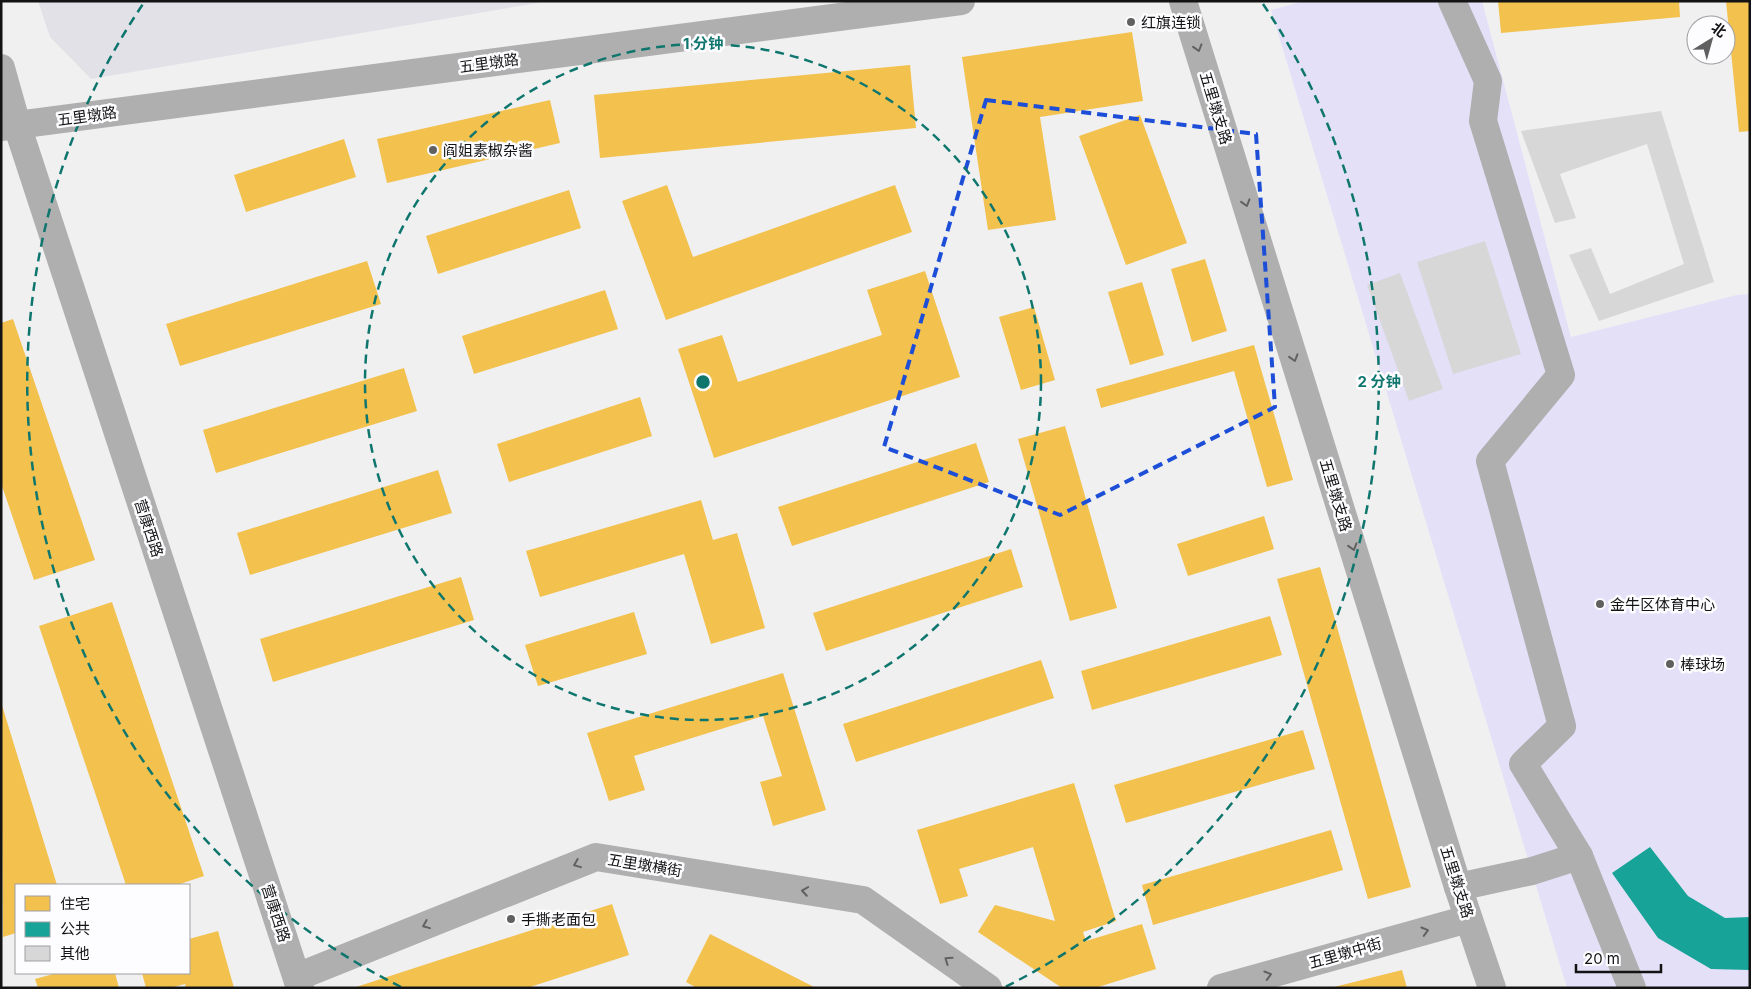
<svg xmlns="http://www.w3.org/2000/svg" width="1751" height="989" viewBox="0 0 1751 989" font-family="Inter,'Noto Sans SC',sans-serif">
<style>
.built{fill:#e3e1e8}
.green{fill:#e4e0f8}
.homes{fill:#f2c14e}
.public{fill:#17a398}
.building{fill:#d7d7d8}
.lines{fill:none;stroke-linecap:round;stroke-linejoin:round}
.minor{stroke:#afafaf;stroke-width:28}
.oneway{stroke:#616162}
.marked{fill:none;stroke:#1d4ed8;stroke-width:4;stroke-dasharray:10 6;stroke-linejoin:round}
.ring{fill:none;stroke:#0f766e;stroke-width:2.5;stroke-dasharray:9 6}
.poi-dot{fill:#606061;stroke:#fdfcff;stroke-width:2}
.labels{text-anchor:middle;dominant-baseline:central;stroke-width:5;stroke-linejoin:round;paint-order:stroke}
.poi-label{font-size:15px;fill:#131314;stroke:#fdfcff;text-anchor:start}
.street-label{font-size:15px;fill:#131314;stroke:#fdfcff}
.centre{fill:#0f766e;stroke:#fdfcff;stroke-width:2.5}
.ring-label{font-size:15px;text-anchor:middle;font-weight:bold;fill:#0f766e;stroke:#fdfcff;stroke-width:5;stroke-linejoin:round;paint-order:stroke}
</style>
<rect width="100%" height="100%" fill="#f0f0f1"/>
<polygon class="built" points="38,1 549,1 91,79 50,37"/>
<polygon class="green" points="1305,1 1482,1 1571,337 1737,295 1750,294 1750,988 1567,988 1271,10"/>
<g class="homes">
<polygon points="1498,1 1679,1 1680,17 1501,33"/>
<polygon points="1726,1 1750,1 1750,131 1739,132"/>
<polygon points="1132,32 1143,101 1040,117 1056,220 988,230 962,57"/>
<polygon points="910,65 916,128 600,158 594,95"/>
<polygon points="550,100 560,143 387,183 377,139"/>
<polygon points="1140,115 1187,243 1126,265 1079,136"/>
<polygon points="344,139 356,177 246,212 234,175"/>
<polygon points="667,185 693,257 895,185 912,232 666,320 622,201"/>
<polygon points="569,190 581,228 438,274 426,236"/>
<polygon points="1205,259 1227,331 1192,342 1171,269"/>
<polygon points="367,261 381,304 180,366 166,324"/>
<polygon points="925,271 960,377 714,458 678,349 722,335 738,382 882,335 867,290"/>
<polygon points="1142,282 1164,355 1130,365 1108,292"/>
<polygon points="605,290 618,329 474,374 462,336"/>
<polygon points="1034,307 1055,380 1021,390 999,317"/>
<polygon points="13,319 95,560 34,580 1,483 1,323"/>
<polygon points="1254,345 1293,480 1267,487 1234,371 1101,408 1096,389"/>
<polygon points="404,368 417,411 216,473 203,430"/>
<polygon points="640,397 652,436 509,482 497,444"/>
<polygon points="1065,426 1117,608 1070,621 1018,439"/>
<polygon points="976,443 989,482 792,546 778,507"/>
<polygon points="438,470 452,513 250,575 237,533"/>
<polygon points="701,500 713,540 737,533 765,628 711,644 684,554 540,597 526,551"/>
<polygon points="1264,516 1274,549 1188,576 1177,544"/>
<polygon points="1011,549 1023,587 826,651 813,613"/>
<polygon points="1320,567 1411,887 1368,899 1277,579"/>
<polygon points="461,577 474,620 273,682 260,639"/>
<polygon points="112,602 204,876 177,885 126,885 39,626"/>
<polygon points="634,612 647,654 538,686 525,645"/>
<polygon points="1270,616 1282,655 1092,710 1081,671"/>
<polygon points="1041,660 1054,698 856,762 843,724"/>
<polygon points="783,673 826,810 773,826 760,782 782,776 763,716 634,756 645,790 609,801 587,733"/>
<polygon points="1,702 57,885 16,885 16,933 3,937"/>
<polygon points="1303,730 1315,769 1126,823 1114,785"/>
<polygon points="1074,783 1116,921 1083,932 1086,941 1142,924 1156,969 1095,988 1062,988 978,932 995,905 1055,921 1033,847 959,869 968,896 940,904 917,830"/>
<polygon points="1331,830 1343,870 1153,925 1142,885"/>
<polygon points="612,904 629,955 527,988 353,988"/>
<polygon points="218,931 234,988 186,988 185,984 170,988 146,988 142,973 189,973 189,939"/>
<polygon points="710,934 816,988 697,988 686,982"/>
<polygon points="1402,970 1407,988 1334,988 1334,987"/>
<polygon points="57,973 115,973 119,988 38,988 35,979"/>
</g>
<polygon class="public" points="1650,847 1688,896 1725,918 1750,917 1750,970 1711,969 1658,938 1612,873"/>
<g class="building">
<polygon points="1661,111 1714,282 1599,321 1569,255 1591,248 1610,294 1684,264 1647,144 1560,174 1576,218 1555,223 1521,131"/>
<polygon points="1485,241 1521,354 1453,374 1417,262"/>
<polygon points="1400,273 1443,389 1409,401 1367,285"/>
</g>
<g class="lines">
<g class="minor">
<polyline points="1183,1 1458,887 1492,988"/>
<polyline points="1452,1 1488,81 1483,121 1561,375 1490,461 1562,726 1523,764 1579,856"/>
<polyline points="1,68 17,125 300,988"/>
<polyline points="1,127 961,1"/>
<polyline points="1458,887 1532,871 1579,856 1632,988"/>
<polyline points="297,977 596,857 863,900 988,988"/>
<polyline points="1221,988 1468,919"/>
</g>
</g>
<defs><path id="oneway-chevron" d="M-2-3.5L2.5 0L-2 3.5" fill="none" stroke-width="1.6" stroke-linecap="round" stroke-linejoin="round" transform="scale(1.25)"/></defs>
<g class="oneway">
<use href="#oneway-chevron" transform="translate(1198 48) rotate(73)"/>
<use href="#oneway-chevron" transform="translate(1246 203) rotate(73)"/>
<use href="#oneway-chevron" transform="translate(1294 358) rotate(73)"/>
<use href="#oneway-chevron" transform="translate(1353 547) rotate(73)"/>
<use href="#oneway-chevron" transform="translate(577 864) rotate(158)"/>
<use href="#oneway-chevron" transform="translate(805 891) rotate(-171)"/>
<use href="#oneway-chevron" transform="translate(426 925) rotate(158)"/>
<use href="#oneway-chevron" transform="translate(1425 931) rotate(-16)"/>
<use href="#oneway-chevron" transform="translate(948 960) rotate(-145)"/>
<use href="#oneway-chevron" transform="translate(1268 975) rotate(-16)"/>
</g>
<path class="marked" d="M986,100L1256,134L1275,407L1060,515L884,447Z"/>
<g class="ring">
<circle cx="703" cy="382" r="338"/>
<path d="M401 987A676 676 0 0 1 143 4M1263 4A676 676 0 0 1 1005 987"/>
</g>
<g class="poi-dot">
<circle cx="1131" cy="22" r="5"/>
<circle cx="433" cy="150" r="5"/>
<circle cx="1600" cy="604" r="5"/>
<circle cx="1670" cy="664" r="5"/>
<circle cx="511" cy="919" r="5"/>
</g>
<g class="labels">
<g class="poi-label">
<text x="1141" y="22">红旗连锁</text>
<text x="443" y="150">阎姐素椒杂酱</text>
<text x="1610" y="604">金牛区体育中心</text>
<text x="1680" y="664">棒球场</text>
<text x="521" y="919">手撕老面包</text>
</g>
<g class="street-label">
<text transform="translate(489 63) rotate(-8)">五里墩路</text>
<text transform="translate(1216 108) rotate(73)">五里墩支路</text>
<text transform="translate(87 116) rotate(-8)">五里墩路</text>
<text transform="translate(1336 495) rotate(73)">五里墩支路</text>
<text transform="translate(149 528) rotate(72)">营康西路</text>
<text transform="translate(645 865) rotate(9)">五里墩横街</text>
<text transform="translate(1457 882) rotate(72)">五里墩支路</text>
<text transform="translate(276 913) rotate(72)">营康西路</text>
<text transform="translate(1345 953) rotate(-16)">五里墩中街</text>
</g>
</g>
<circle cx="703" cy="382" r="8" class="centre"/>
<g class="ring-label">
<text x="703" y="49">1 分钟</text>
<text x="1379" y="387">2 分钟</text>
</g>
<rect width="1751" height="989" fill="none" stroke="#131314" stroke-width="5"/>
<rect x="15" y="884" width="175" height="90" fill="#fdfcff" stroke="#9f9fa1"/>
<rect x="25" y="896" width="25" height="15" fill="#f2c14e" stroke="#9f9fa1"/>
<text x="60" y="909" font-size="15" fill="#131314">住宅</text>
<rect x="25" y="922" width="25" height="15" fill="#17a398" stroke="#9f9fa1"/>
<text x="60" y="934" font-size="15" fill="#131314">公共</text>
<rect x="25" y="946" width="25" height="15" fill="#d7d7d8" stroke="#9f9fa1"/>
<text x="60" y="959" font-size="15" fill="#131314">其他</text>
<g transform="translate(1711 40) rotate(37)"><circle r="24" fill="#fdfcff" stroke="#9f9fa1"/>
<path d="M0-4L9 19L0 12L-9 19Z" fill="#606061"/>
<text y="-8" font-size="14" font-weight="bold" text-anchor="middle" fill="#131314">北</text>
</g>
<path d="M1576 964v8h85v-8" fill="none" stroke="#131314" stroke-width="2.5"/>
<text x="1584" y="964" font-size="15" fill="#131314" stroke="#fdfcff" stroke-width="4" paint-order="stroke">20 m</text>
</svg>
